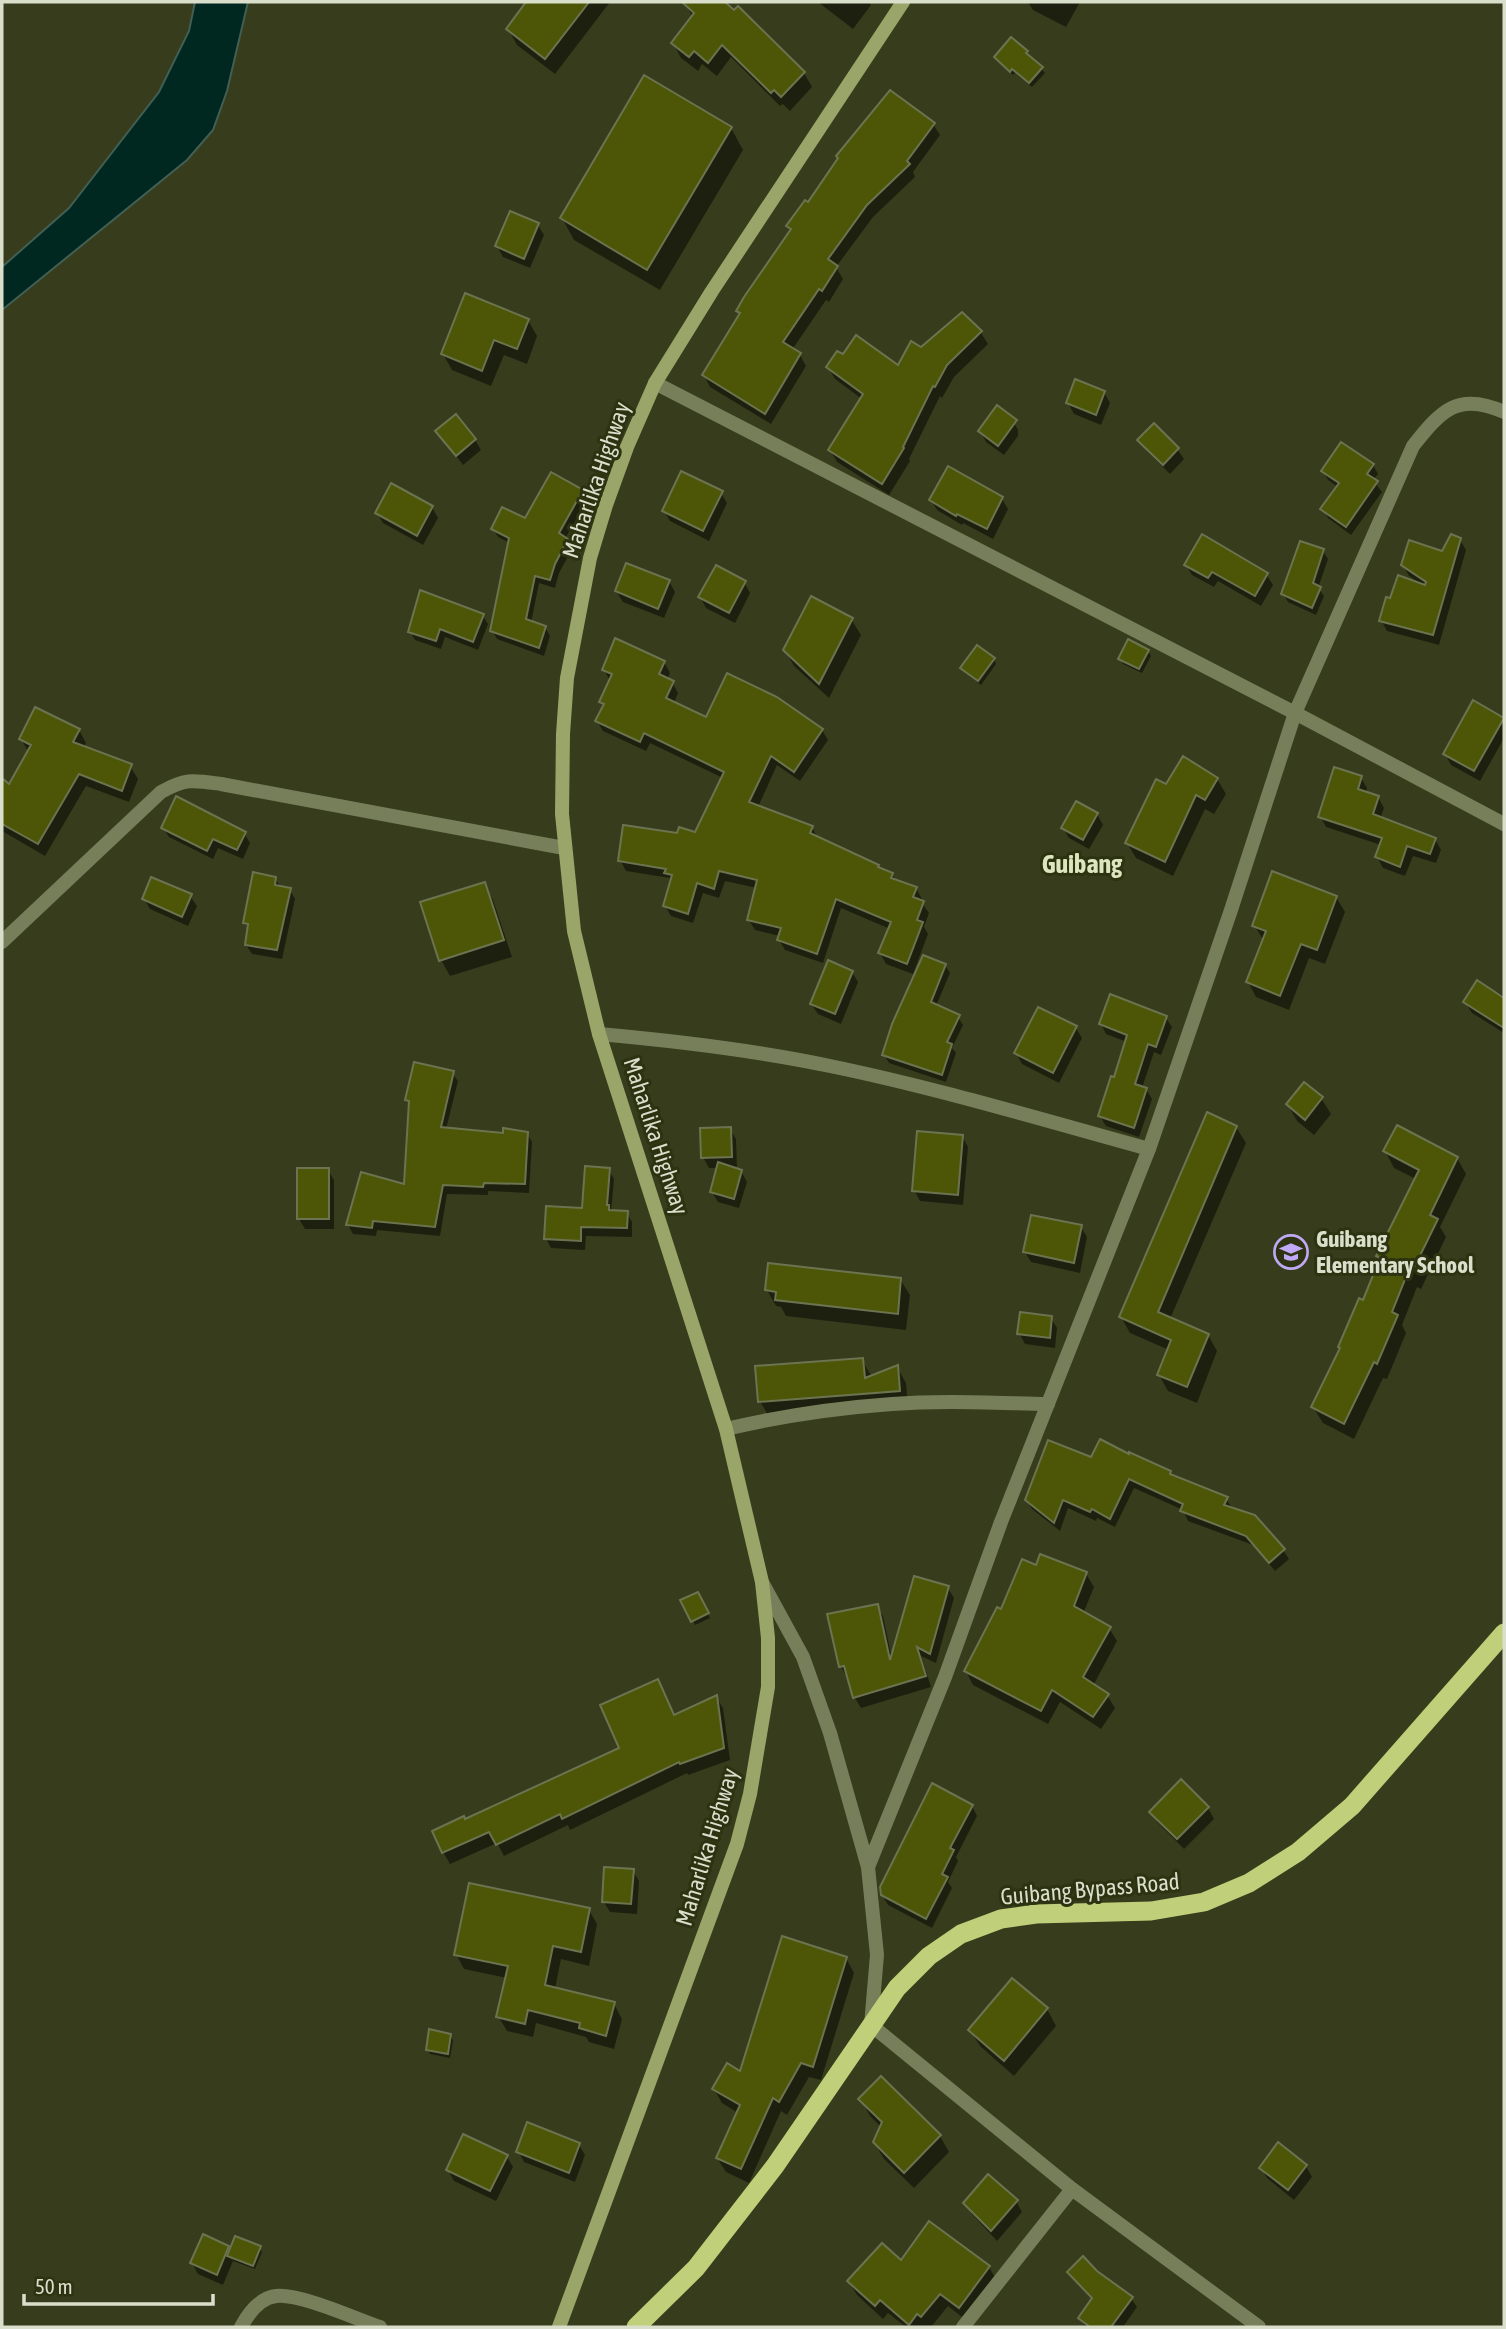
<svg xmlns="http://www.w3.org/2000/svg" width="1506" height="2329" viewBox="0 0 1506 2329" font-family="'Asap Condensed',sans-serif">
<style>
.water{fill:#002820;stroke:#415f54;stroke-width:2}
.shadow{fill:#0007}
.building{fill:#4c5606;stroke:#6c7350;stroke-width:2}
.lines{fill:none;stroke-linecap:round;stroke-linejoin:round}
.minor{stroke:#777f5a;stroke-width:14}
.tertiary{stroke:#777f5a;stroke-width:14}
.secondary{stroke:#9aa56a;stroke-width:14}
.trunk{stroke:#c0d07a;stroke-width:19}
.labels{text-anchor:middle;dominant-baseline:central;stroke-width:6;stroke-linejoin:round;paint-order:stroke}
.street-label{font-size:23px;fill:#dadfcc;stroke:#2d3211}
.poi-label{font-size:23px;font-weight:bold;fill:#dadfcc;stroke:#2d3211;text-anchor:start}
.quarter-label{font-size:26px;font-weight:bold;fill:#dce5be;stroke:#2d3211}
</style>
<rect width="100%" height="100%" fill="#373d1c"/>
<polygon class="water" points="195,2 248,2 227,91 213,130 187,160 2,310 2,267 69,208 159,92 189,31"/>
<g class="shadow">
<polygon points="528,2 610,2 555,74 517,45 508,29"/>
<polygon points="684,2 723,2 734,12 738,9 804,73 812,87 790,111 783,104 780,106 731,57 717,76 702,64 698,71 681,58 673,43 693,17"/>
<polygon points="818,2 869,2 871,5 853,29"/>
<polygon points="1028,2 1080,2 1066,27 1033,10"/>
<polygon points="1026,52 1045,73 1032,87 1015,73 1013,75 996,57"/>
<polygon points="933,124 940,135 913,172 915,177 873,217 836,267 843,279 829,302 826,300 792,350 800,355 806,366 771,424 710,387 704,375 741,315 738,311 791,232 788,226 808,204"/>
<polygon points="731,128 743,150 660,290 574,240 562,218"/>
<polygon points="538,225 544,235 530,268 503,257 497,246"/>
<polygon points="962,314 981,333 988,344 954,377 942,398 940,396 909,459 910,461 889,495 837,462 830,450 862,399 835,379 828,367 898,367"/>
<polygon points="528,320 537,336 527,364 504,355 491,386 452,370 443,354"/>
<polygon points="1104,392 1110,403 1101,425 1074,414 1068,403"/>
<polygon points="1012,419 1018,430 1018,436 1004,455 986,442 980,431"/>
<polygon points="438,432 475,440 481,450 463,465"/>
<polygon points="1140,440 1177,449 1184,459 1170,474 1146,450"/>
<polygon points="1373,465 1378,474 1373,480 1382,492 1351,535 1328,518 1323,509 1338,487 1328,480 1323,471"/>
<polygon points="582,491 587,500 565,539 572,549 559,573 555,588 539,583 531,623 545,627 550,636 544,656 497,639 492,630 510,543 498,537 493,529 526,521"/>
<polygon points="721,493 727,503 709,541 670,521 664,511"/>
<polygon points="1002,499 1008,509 993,539 963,523 962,525 937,510 931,500"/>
<polygon points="432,507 438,518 423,545 383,523 377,513"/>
<polygon points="1460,540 1466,550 1439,645 1387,631 1381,620 1392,601 1421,584 1409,576 1403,565 1443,553"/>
<polygon points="1323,551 1328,559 1318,588 1324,596 1316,615 1288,602 1283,594"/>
<polygon points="1186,565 1266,574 1273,585 1261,606 1218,581 1214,587 1192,575"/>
<polygon points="669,581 675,592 664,618 623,602 616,591"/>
<polygon points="744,582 750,593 735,623 706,608 700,597"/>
<polygon points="483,616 488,624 478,650 445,637 441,649 415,640 410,631"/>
<polygon points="851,619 861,635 829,698 794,666 785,650"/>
<polygon points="1148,651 1151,656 1142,673 1123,664 1120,659"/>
<polygon points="994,659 996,664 981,685 965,673 963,669"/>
<polygon points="664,662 670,673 667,680 672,682 678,693 674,703 706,719 822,730 828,740 800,781 777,765 758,807 812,827 818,839 878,866 879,869 892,874 896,882 916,888 922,899 921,902 929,913 924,927 928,934 913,974 886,964 880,953 890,929 841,908 823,963 785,950 779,940 780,936 755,930 749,920 757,888 725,881 719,898 703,893 693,923 671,916 665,906 672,882 670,878 626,871 620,860 678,835 696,835 723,778 650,743 646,751 603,731 597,721 604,706 601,701 610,681 604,670"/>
<polygon points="1503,719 1504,738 1480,781 1451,765 1445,754"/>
<polygon points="79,730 86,743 83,748 130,766 138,779 129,802 86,786 45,856 2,831 2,780 10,786 29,753 21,739"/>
<polygon points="1361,778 1367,788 1366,793 1378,797 1384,808 1380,819 1435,839 1441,850 1436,863 1413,856 1405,876 1383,868 1377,857 1381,845 1326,827 1320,816"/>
<polygon points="1217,779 1226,794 1214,814 1205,809 1173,876 1136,858 1127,843 1167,786"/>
<polygon points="1097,814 1103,825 1089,849 1069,838 1063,828"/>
<polygon points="163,828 244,833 250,843 243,859 218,848 213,859 169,837"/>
<polygon points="275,878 281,888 290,890 295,899 282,959 252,954 246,945 249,930 245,923"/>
<polygon points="484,884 493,900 512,957 450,976 441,960"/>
<polygon points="190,896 197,906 188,926 150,909 144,899"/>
<polygon points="1336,897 1345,912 1325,964 1309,958 1289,1010 1256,997 1248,982 1264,941 1254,925"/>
<polygon points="945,965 950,973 936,1006 958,1017 963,1025 952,1048 956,1053 946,1082 889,1063 884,1055"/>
<polygon points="852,972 858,982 841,1024 818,1014 811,1004"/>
<polygon points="1497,992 1504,996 1504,1033 1472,1013 1465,1002 1495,994"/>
<polygon points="1166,1018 1172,1027 1161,1055 1154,1052 1142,1088 1146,1089 1152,1099 1139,1137 1106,1126 1100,1116 1127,1042 1106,1034 1101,1024"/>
<polygon points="1076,1028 1082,1038 1059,1083 1022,1064 1016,1053"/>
<polygon points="452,1073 458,1081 446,1129 504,1135 527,1133 532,1142 529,1193 488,1191 488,1195 447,1194 440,1236 377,1230 376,1236 353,1234 348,1225 405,1186 411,1106 407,1100"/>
<polygon points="1321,1098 1331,1114 1314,1135 1297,1121 1288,1105"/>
<polygon points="1236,1127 1246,1143 1170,1319 1208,1335 1217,1351 1197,1403 1168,1391 1159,1375 1169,1350 1130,1333 1121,1317"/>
<polygon points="730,1129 736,1139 737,1170 741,1171 747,1182 739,1208 718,1202 712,1192 718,1168 709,1168 703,1157"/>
<polygon points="962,1136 968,1147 963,1205 920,1201 914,1190"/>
<polygon points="1385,1151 1457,1158 1466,1174 1440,1227 1446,1237 1421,1289 1417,1287 1402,1325 1406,1333 1387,1379 1383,1378 1354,1439 1323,1423 1313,1407 1364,1302 1380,1260 1378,1256 1416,1179 1394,1168"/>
<polygon points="328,1170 334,1180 334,1229 305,1229 299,1219"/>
<polygon points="609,1170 614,1179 611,1212 627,1213 632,1222 632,1237 586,1236 585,1250 551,1248 546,1239 584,1210"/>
<polygon points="1081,1227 1087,1237 1080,1273 1031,1262 1025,1252"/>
<polygon points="900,1279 910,1295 906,1330 786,1316 781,1307 776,1306 767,1290"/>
<polygon points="1051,1318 1057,1328 1055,1348 1025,1344 1019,1333"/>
<polygon points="862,1360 872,1377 897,1367 906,1383 908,1407 769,1417 760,1401"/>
<polygon points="1092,1459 1170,1472 1173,1477 1226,1499 1232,1508 1283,1550 1289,1559 1275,1571 1253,1545 1188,1521 1183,1510 1134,1488 1115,1527 1097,1518 1096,1521 1068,1508 1060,1531 1032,1509 1026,1500"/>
<polygon points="1037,1567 1086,1574 1094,1587 1083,1614 1109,1628 1117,1641 1093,1686 1107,1695 1115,1708 1101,1729 1060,1702 1048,1724 973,1685 966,1671"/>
<polygon points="948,1588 954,1598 936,1663 921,1656 931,1687 861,1708 855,1698 849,1677 847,1677 841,1667 877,1606 883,1616 892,1659"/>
<polygon points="697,1594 710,1618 695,1625 683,1601"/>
<polygon points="716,1697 723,1708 730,1760 688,1775 687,1773 570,1830 568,1825 504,1856 497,1843 450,1864 443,1852 465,1821 621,1748 674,1717"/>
<polygon points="1181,1782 1208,1808 1214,1819 1184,1849 1157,1822 1151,1812"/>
<polygon points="972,1806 977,1816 956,1857 958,1861 948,1882 952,1888 932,1928 888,1905 882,1895"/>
<polygon points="633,1871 639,1881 637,1914 610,1912 604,1902"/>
<polygon points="589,1910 597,1924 589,1966 561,1959 555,1989 614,2004 622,2019 614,2049 589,2042 586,2037 536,2023 533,2037 507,2031 498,2016 507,1978 464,1969 456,1954"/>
<polygon points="846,1958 854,1973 821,2080 809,2077 787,2115 781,2111 749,2183 726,2172 717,2158 738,2113 722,2103 714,2089 741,2074"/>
<polygon points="1047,2009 1056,2026 1014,2076 980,2046 970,2030"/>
<polygon points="450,2035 453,2040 450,2058 430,2054 428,2049"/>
<polygon points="861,2099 940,2136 949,2152 914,2188 884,2159 874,2142 881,2127 870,2116"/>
<polygon points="579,2145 585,2155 575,2182 524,2162 518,2151"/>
<polygon points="507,2157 513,2167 496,2201 454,2181 448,2170"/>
<polygon points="1306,2166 1312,2177 1294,2200 1267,2178 1261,2168"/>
<polygon points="1016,2201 1022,2212 997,2241 972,2214 966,2203"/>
<polygon points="228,2247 231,2252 259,2248 262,2252 255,2269 233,2261 223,2285 198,2274 192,2263"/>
<polygon points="901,2262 989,2267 997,2281 967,2321 948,2306 931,2327 906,2327 888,2313 883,2319 857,2295 849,2282"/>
<polygon points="1069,2272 1096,2273 1131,2298 1137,2307 1123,2327 1085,2327 1080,2318 1093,2300 1075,2281"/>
</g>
<g class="building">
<polygon points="526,2 589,2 545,59 506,29"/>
<polygon points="682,2 725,2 734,10 738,6 805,72 781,97 774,90 771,93 722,45 708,63 694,51 689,57 671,43 694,13"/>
<polygon points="1011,37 1028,51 1026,53 1043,67 1029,83 1012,69 1010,72 994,57"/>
<polygon points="644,75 732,127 647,270 560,218"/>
<polygon points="890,90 935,123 907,161 910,164 867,205 828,259 838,266 822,291 819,289 783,342 801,353 765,414 702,375 740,313 736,311 744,297 791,229 786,226 805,200 808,202 838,158 836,156"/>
<polygon points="510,211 539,223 524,259 495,246"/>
<polygon points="465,293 529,319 517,349 494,340 482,371 441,354"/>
<polygon points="962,312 982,331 947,365 935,387 933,386 903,447 904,448 882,484 828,450 863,394 826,367 837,351 843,354 856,335 898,365 911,341 921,347"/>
<polygon points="1075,379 1105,391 1096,415 1066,403"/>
<polygon points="997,405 1017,420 998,446 978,431"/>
<polygon points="456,414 476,439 456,456 435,431"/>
<polygon points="1154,423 1179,448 1163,465 1137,440"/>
<polygon points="1341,442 1374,464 1367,474 1378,481 1346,527 1320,509 1339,483 1321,471"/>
<polygon points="948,466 1003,497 987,529 957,514 956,516 929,500"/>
<polygon points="681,471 723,491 703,531 662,511"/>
<polygon points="551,472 583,490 559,533 568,539 555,564 550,580 535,576 526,619 546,626 539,648 490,631 509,538 491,529 502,507 525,518"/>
<polygon points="391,483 433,506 417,536 375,513"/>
<polygon points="1202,534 1268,573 1255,596 1212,572 1208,578 1184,565"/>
<polygon points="1451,534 1461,538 1433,635 1379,621 1386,597 1390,598 1398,575 1425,585 1426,582 1401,565 1409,540 1442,551"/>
<polygon points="1300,541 1324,549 1313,583 1321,587 1312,608 1281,594"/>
<polygon points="626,563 670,580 658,609 615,591"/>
<polygon points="716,565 746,581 729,613 698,597"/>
<polygon points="420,590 484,614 473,642 440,629 436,641 408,632"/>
<polygon points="811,596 853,618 819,684 783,650"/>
<polygon points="615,638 665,661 659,674 674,681 666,698 706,717 727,673 777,697 823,729 794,772 771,756 749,802 813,826 810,833 879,865 878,867 893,873 891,878 917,887 913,897 924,901 917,920 923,922 907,964 878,953 891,922 836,899 817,954 777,940 781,928 747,920 757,880 719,871 714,889 697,883 688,914 663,906 672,875 664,873 666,869 618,861 623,825 677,833 679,827 695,832 724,772 644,733 640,742 595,721 604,704 599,702 612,674 602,670"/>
<polygon points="1128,639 1149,650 1139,669 1118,659"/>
<polygon points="977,645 995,658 978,681 960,668"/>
<polygon points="1473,700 1504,718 1474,771 1443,754"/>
<polygon points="35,707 80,729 73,742 132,764 122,791 79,774 38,844 2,824 2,778 9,784 31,745 19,739"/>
<polygon points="1183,756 1218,778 1205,800 1196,795 1165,862 1125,843 1156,779 1166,784"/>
<polygon points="1334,767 1362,776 1358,789 1379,796 1373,814 1436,838 1430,854 1407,846 1400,867 1375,857 1382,838 1318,817"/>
<polygon points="176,796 246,832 237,850 213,839 207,851 161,828"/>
<polygon points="1076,801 1098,813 1083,840 1061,828"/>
<polygon points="1272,871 1337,896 1317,950 1301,944 1280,996 1246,982 1266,931 1252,926"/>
<polygon points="253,872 276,877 275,885 291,888 277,950 245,945 248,924 243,923"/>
<polygon points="151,877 192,894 182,917 142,899"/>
<polygon points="485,882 504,940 439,961 420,902"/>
<polygon points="923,955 946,964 931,1002 960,1015 947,1042 952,1044 942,1075 882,1055 892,1024"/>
<polygon points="828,960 853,971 835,1014 810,1004"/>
<polygon points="1477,980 1504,998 1504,1028 1463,1002"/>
<polygon points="1110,994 1167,1016 1156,1047 1148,1044 1135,1084 1147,1088 1134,1128 1098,1116 1111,1076 1114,1077 1127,1035 1099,1024"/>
<polygon points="1038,1007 1077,1026 1053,1073 1014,1053"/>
<polygon points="414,1062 454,1071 441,1127 503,1133 503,1128 528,1132 525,1184 484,1183 483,1187 443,1185 435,1227 373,1221 372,1228 346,1225 361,1172 404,1184 409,1101 405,1100"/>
<polygon points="1304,1082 1323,1097 1305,1120 1286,1104"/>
<polygon points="1207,1112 1237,1126 1158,1312 1209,1334 1187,1387 1157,1375 1171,1340 1119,1317"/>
<polygon points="1397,1125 1458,1157 1430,1215 1438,1219 1411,1274 1408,1272 1392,1312 1398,1315 1377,1364 1374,1362 1344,1424 1311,1407 1340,1348 1338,1347 1359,1298 1363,1300 1380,1258 1376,1256 1419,1170 1383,1151"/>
<polygon points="731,1127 732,1157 701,1158 700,1128"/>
<polygon points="917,1131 963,1135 958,1195 912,1191"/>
<polygon points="718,1162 742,1170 734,1199 710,1192"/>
<polygon points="585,1166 610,1168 607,1205 609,1205 609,1210 628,1211 627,1228 581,1227 581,1241 544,1239 546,1206 582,1208"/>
<rect x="297" y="1168" width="32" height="51"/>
<polygon points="1031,1215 1082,1225 1074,1263 1023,1252"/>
<polygon points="768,1263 901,1278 898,1314 775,1300 776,1292 765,1290"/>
<polygon points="1020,1312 1052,1316 1050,1338 1017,1334"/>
<polygon points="863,1358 865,1378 898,1365 900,1391 758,1402 755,1366"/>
<polygon points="1100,1439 1129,1454 1129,1452 1171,1471 1170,1474 1228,1497 1224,1505 1255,1515 1285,1549 1269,1563 1246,1536 1180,1511 1183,1504 1129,1479 1110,1519 1092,1509 1090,1512 1063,1500 1054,1523 1025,1500 1048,1440 1091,1457"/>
<polygon points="1040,1554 1087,1572 1074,1606 1111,1627 1083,1677 1109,1694 1093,1717 1052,1690 1041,1711 964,1671 997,1607 1001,1609 1022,1559 1036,1565"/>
<polygon points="914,1576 949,1586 930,1654 917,1647 926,1676 853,1698 844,1666 839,1667 827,1614 878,1604 890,1660"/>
<polygon points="698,1592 709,1613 691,1622 680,1600"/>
<polygon points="658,1679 674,1715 717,1695 724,1748 680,1764 679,1762 562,1819 560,1814 496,1845 489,1832 442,1853 432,1831 464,1816 465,1819 619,1748 600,1705"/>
<polygon points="1181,1779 1209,1807 1177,1839 1149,1812"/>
<polygon points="932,1783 973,1805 950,1848 954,1850 942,1874 948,1877 926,1919 881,1895 880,1887"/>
<polygon points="604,1867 634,1869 631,1904 602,1902"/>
<polygon points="469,1883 590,1908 581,1952 553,1946 545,1985 615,2002 606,2036 579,2028 580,2023 528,2010 525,2024 496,2017 508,1966 454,1955"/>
<polygon points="782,1936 847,1957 813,2067 801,2063 779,2102 773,2098 741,2169 716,2158 740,2105 712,2089 727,2063 740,2071"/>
<polygon points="1012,1978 1048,2008 1004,2061 968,2030"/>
<polygon points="429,2029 451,2034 448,2054 426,2050"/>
<polygon points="881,2076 941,2135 904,2173 873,2142 882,2122 858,2099"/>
<polygon points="527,2122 580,2143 569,2173 516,2152"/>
<polygon points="463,2134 508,2155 490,2191 446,2170"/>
<polygon points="1278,2142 1307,2165 1288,2190 1259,2168"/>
<polygon points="988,2174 1018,2200 991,2231 963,2203"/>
<polygon points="929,2221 990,2266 959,2308 940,2294 921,2317 917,2314 909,2325 880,2300 875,2306 847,2281 882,2243 901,2260"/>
<polygon points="203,2234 229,2246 217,2275 190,2263"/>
<polygon points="235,2236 261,2246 253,2266 227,2256"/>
<polygon points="1083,2256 1097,2271 1133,2297 1111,2327 1090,2327 1078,2318 1092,2298 1067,2272"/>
</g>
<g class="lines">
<g class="minor">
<polyline points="655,383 1295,713 1504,824"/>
<path d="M2,942L161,792C186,778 193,780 221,784L564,848"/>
<path d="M599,1034C677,1041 754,1050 830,1066C937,1088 1043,1120 1149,1149"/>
<path d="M726,1429C781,1416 836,1408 892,1404C943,1400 996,1403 1048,1404"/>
<path d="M868,1867L945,1677L1001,1522L1149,1149L1231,910L1295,713L1413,446C1441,411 1458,391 1504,412"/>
<path d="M241,2327C248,2314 259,2298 276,2296C299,2293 356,2319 380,2327"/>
<polyline points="963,2327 1072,2189"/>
</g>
<polyline class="tertiary" points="762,1582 803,1657 830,1733 868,1867 877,1955 871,2025 1072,2189 1259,2327"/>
<polyline class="secondary" points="559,2327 737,1844 750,1794 768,1687 768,1638 762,1582 726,1429 599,1034 574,931 562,814 563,734 567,678 590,558 606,505 627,447 655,383 712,291 903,2"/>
<polyline class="trunk" points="636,2327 696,2268 775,2166 897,1988 929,1956 961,1934 1001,1919 1036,1914 1151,1911 1204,1902 1249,1883 1298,1852 1352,1806 1504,1633"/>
</g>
<defs>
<g id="school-ring" transform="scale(1.75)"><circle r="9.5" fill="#2d3211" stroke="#bfa9f4" stroke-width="1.5"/><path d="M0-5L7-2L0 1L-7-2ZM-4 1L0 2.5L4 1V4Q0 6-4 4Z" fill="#bfa9f4"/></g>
</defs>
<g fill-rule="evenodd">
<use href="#school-ring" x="1291" y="1252"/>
</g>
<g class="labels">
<g class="street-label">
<text transform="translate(596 480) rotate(-71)">Maharlika Highway</text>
<text transform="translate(656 1136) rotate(72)">Maharlika Highway</text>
<text transform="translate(707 1847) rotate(-73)">Maharlika Highway</text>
<text transform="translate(1090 1889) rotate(-5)">Guibang Bypass Road</text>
</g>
<g class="poi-label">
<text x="1316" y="1239">Guibang<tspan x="1316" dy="26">Elementary School</tspan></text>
</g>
<g class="quarter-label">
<text x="1082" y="864">Guibang</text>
</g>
</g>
<rect width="1506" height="2329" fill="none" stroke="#dadfcc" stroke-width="7"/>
<path d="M24 2294v10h189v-10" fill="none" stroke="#dadfcc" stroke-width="3.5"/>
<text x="35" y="2294" font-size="21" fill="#dadfcc" stroke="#2d3211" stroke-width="5" paint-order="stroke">50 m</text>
</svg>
